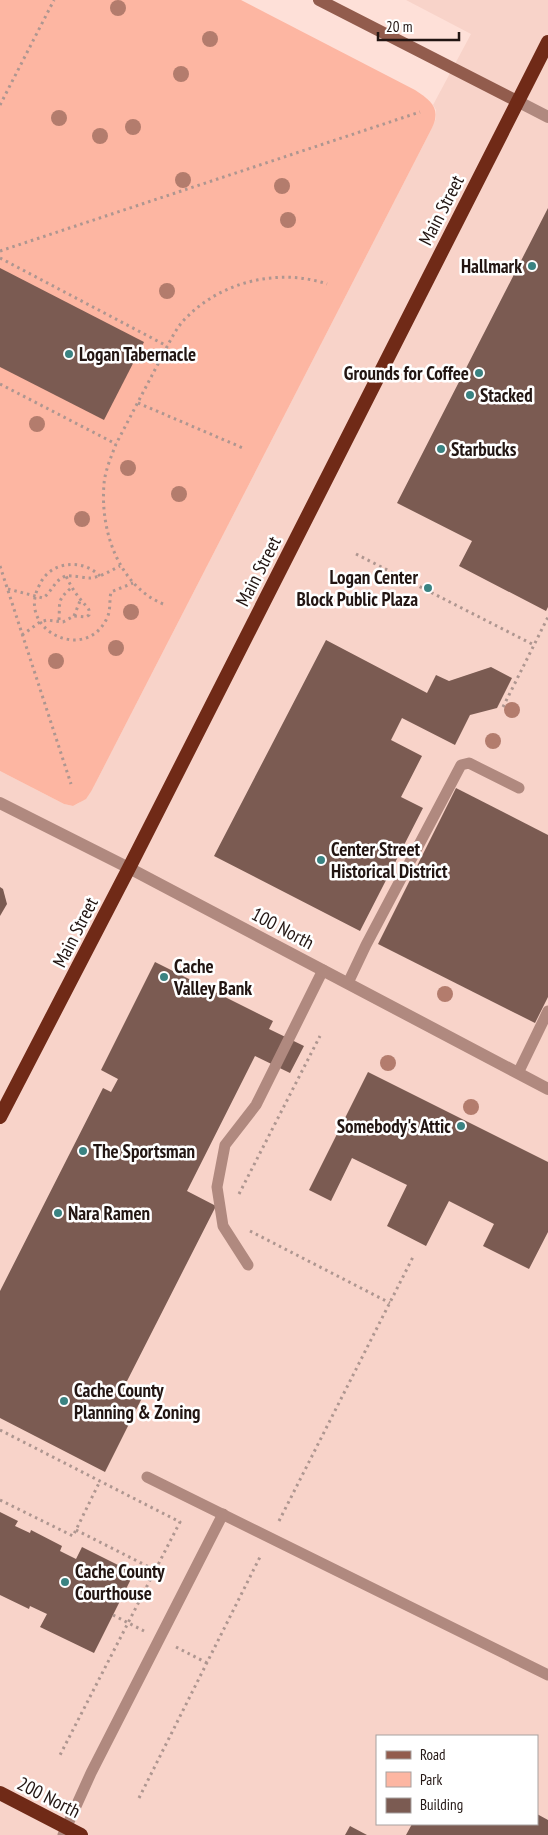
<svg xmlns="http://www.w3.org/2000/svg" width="548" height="1835" viewBox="0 0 548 1835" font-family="'PT Sans Narrow',sans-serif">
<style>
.built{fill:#f8d3c9;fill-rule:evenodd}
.green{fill:#fdb6a2}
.building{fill:#7b5b52}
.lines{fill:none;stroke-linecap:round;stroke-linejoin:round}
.path{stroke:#ae9690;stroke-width:3;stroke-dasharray:2.5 4;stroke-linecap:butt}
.service{stroke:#b0897f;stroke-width:11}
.tertiary{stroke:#b0897f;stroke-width:12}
.secondary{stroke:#925c4d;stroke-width:12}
.trunk{stroke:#702a17;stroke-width:14}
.tree{fill:#b37c6d}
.poi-dot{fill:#3a8382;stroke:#fff;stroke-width:2}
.labels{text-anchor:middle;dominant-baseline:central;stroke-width:5;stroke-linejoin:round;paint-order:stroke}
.street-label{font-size:19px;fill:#221512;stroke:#fff}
.poi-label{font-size:19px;font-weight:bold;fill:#221512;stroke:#fff;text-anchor:start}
</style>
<rect width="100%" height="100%" fill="#fee0d8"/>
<path class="built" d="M406,0H548V1835H0V771L64,804L73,806L79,803L92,790L432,128L436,118V110L433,105L471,34ZM377,1736H537V1824H377Z"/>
<path class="green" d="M0,0H241L415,90C432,101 441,109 432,128L92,790L86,799L73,806L64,804L0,771Z"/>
<g class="building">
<polygon points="548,208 548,607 546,611 459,566 472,541 397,503"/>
<polygon points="0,268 144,342 104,420 0,367"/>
<polygon points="326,640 427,693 436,675 449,681 491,667 512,678 497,708 470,715 455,745 402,718 391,740 422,756 401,797 423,808 360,931 214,856"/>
<polygon points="456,788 548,835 548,997 535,1023 378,944"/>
<polygon points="0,887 3,889 7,904 0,916"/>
<polygon points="155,962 273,1021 269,1029 304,1046 290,1073 255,1056 187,1191 216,1206 125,1385 144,1394 105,1472 0,1418 0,1291 103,1088 111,1092 118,1079 101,1070"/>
<polygon points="368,1072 548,1162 548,1232 529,1269 483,1246 494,1224 449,1201 426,1246 387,1226 407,1185 352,1158 331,1201 309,1190"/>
<polygon points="0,1512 18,1521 15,1526 30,1533 31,1530 62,1546 60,1551 76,1559 82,1547 134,1573 94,1653 40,1627 47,1614 30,1606 29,1609 0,1595"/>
<polygon points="537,1814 548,1820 548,1835 406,1835 412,1824 537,1824"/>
<polygon points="350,1826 367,1835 345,1835"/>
</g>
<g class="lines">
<g class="path">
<polyline points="0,105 54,0"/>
<polyline points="0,251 420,112"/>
<polyline points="0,258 167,346"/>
<polyline points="0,384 116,444"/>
<polyline points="138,403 243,448"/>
<polyline points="356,554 534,645"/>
<polyline points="0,566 71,784"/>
<path d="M100,576C90,566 76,562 61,566C51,569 43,576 39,586C16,630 86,664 107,618C111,610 109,601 111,592L133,583"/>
<path d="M8,589L43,598C52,592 55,579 66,576C73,575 83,578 90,578C101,577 110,571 120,566"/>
<path d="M163,604C118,585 100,530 104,484C105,471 111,457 116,444L170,341C175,332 180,323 188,316C223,281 280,268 327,284"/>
<polyline points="74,616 80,601"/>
<path d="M59,620C60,602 57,600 71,588"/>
<path d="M22,635L40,622L47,620L63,622L74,616L86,617L89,615C89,612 90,610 87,607C78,597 72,589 66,576"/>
<polyline points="503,707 548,617"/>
<polyline points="239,1194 320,1036"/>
<polyline points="250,1231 390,1303"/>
<polyline points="0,1430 180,1522 59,1757"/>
<polyline points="0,1500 73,1536 100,1481"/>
<polyline points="279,1521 413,1257"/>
<polyline points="76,1530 155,1570"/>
<polyline points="113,1615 144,1631"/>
<polyline points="176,1647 207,1663"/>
<polyline points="139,1798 261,1555"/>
</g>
<g class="service">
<polyline points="348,983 366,945 461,765 469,763 519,788"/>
<polyline points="518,1073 548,1011"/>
<polyline points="248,1265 223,1226 217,1187 225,1145 256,1105 323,970"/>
<polyline points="147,1477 548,1675"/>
<polyline points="63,1835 91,1773 223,1514"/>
</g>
<g class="tertiary">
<polyline points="517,101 548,117"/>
<polyline points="0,803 129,868 548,1089"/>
</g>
<polyline class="secondary" points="319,0 517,101"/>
<g class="trunk">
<polyline points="0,1117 129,868 548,42"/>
<polyline points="0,1793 81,1835"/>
</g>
</g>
<g class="tree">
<circle cx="118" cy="8" r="8"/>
<circle cx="210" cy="39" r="8"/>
<circle cx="181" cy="74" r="8"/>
<circle cx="59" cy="118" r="8"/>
<circle cx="133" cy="127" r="8"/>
<circle cx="100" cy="136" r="8"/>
<circle cx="183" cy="180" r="8"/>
<circle cx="282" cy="186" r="8"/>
<circle cx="288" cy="220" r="8"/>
<circle cx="167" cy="291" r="8"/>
<circle cx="37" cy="424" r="8"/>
<circle cx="128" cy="468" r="8"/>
<circle cx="179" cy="494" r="8"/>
<circle cx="82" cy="519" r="8"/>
<circle cx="131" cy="612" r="8"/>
<circle cx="116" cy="648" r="8"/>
<circle cx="56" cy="661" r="8"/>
<circle cx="512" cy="710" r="8"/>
<circle cx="493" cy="741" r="8"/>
<circle cx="445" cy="994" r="8"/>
<circle cx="388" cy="1063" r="8"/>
<circle cx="471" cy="1107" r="8"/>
</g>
<g class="poi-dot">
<circle cx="532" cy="266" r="5"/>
<circle cx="69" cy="354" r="5"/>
<circle cx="479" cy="373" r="5"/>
<circle cx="470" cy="395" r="5"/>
<circle cx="441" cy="449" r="5"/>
<circle cx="428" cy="588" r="5"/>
<circle cx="321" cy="860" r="5"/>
<circle cx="164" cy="977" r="5"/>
<circle cx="461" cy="1126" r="5"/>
<circle cx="83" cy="1151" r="5"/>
<circle cx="58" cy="1213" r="5"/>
<circle cx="64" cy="1401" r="5"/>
<circle cx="65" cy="1582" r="5"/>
</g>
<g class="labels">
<g class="street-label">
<text transform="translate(441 210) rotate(-63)">Main Street</text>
<text transform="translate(258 571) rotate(-63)">Main Street</text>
<text transform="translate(283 928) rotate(28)">100 North</text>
<text transform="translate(75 932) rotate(-63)">Main Street</text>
<text transform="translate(49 1797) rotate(27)">200 North</text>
</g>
<g class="poi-label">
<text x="522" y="266" text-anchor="end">Hallmark</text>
<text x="79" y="354">Logan Tabernacle</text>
<text x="469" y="373" text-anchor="end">Grounds for Coffee</text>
<text x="480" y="395">Stacked</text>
<text x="451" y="449">Starbucks</text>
<text x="418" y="577" text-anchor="end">Logan Center<tspan x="418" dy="22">Block Public Plaza</tspan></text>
<text x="331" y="849">Center Street<tspan x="331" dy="22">Historical District</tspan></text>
<text x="174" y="966">Cache<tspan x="174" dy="22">Valley Bank</tspan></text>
<text x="451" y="1126" text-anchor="end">Somebody's Attic</text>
<text x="93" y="1151">The Sportsman</text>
<text x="68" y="1213">Nara Ramen</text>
<text x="74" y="1390">Cache County<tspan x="74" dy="22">Planning &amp; Zoning</tspan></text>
<text x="75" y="1571">Cache County<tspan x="75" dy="22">Courthouse</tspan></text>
</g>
</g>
<rect x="376" y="1735" width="162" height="90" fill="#ffffff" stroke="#a7a1a0"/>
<rect x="386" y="1751" width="25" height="8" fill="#925c4d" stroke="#a7a1a0"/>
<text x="420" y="1760" font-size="15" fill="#221512">Road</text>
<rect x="386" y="1772" width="25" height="15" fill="#fdb6a2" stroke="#a7a1a0"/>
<text x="420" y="1785" font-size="15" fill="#221512">Park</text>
<rect x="386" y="1798" width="25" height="15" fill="#7b5b52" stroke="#a7a1a0"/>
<text x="420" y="1810" font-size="15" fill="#221512">Building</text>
<path d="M378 32v8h81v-8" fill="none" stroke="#221512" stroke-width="2.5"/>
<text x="386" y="32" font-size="15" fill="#221512" stroke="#ffffff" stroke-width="4" paint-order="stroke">20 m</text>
</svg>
